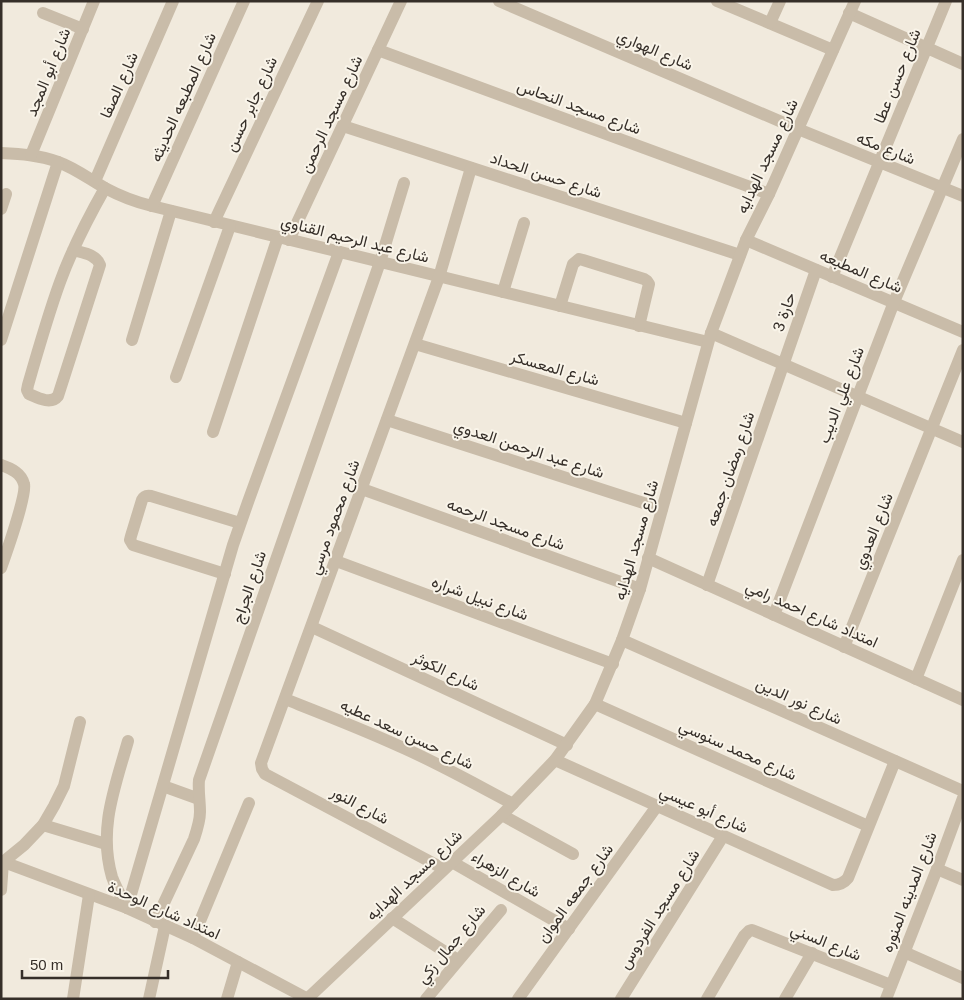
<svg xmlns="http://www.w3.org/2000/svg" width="964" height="1000" viewBox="0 0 964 1000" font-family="Arial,Vazirmatn,sans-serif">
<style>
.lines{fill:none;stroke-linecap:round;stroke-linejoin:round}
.minor{stroke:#c9bca9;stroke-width:12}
.labels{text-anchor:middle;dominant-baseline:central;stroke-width:4;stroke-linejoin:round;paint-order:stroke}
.street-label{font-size:16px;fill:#362f29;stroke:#f9f4e9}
</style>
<rect width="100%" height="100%" fill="#f1eadd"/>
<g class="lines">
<g class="minor">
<polyline points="499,1 798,129 963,196"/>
<polyline points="717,1 833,50"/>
<polyline points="43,13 83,29"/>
<polyline points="849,13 963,64"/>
<polyline points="770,23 780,1"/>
<polyline points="378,50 769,194"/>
<polyline points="343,126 740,255"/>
<path d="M1,153C21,154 39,155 58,162C75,168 89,179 105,188C120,196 135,202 152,206L708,342"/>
<polyline points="31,155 94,1"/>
<polyline points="95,181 173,1"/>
<polyline points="152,206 244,1"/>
<polyline points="1,209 6,194"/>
<polyline points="214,222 318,1"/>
<polyline points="289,240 401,1"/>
<polyline points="746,240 963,332"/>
<path d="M73,250C83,253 96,254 100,265L58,396C51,405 38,398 29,394L27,390L28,385C38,350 48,315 60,282C72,249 88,218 105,188"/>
<polyline points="832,277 946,1"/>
<polyline points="503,292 524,223"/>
<polyline points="560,306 573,264 579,259 583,260 644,279 647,281 649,284 639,326"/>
<polyline points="711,333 963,442"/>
<polyline points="1,340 58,162"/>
<polyline points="132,340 171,211"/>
<polyline points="415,344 686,423"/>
<polyline points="176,377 230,226"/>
<polyline points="387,420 662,509"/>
<polyline points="213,432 278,237"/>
<path d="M1,465C12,469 21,473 24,484C27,494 6,554 1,568"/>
<polyline points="362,489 640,589"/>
<polyline points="648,558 963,700"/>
<polyline points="336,561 613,664"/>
<path d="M225,574L133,545L130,540L131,536L142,500C144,496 146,495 151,496L240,523"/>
<polyline points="707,585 816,270"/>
<polyline points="774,615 894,302 963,139"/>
<polyline points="312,627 567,745"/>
<polyline points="622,640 963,791"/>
<polyline points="844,647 963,350"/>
<polyline points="916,679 963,560"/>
<path d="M285,699C323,714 362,729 399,746C438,763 475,784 513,804"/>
<polyline points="595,704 868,826"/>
<path d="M555,760L833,885C840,885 844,883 848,878L895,761"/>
<polyline points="163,786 199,799"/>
<polyline points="502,815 573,854"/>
<polyline points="43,825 106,844"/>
<polyline points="1,861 127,908 193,938 308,999"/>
<polyline points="452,862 569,929"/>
<polyline points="444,869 265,774 262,769 261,763 439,277 471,168"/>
<polyline points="937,869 963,880"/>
<polyline points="1,890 3,862 24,845 43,825 54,806 64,786 80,722"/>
<polyline points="127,908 233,545 248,502 339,252"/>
<path d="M127,908C122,898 116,888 112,877C98,829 115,787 128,741"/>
<polyline points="392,918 458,960"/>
<path d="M155,922L194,839C197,830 200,821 200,812C200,801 198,791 199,780L380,262L404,183"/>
<polyline points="193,938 249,803"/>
<polyline points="904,952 963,978"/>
<polyline points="308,998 502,815 555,760 595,704 622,640 640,589 711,333 746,240 769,194 855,1"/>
<polyline points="73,999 89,895"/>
<polyline points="149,999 165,926"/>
<polyline points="227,999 238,962"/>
<polyline points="426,999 501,910"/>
<polyline points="518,999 657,806"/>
<polyline points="621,999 723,836"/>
<polyline points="707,999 744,936 749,931 752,930 891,985"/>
<polyline points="785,999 812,953"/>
<polyline points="886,999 937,869 963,798"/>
</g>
</g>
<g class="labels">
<g class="street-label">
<text transform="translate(655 50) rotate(23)">شارع الهواري</text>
<text transform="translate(48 72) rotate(-68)">شارع أبو المجد</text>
<text transform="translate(897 76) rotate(-68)">شارع حسن عطا</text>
<text transform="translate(119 85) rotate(-66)">شارع الصفا</text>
<text transform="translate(183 97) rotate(-66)">شارع المطبعه الحديثه</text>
<text transform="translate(251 104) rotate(-65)">شارع جابر حسن</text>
<text transform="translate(579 107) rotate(20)">شارع مسجد النحاس</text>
<text transform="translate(331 114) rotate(-65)">شارع مسجد الرحمن</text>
<text transform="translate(886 148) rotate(22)">شارع مكه</text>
<text transform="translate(767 156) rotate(-65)">شارع مسجد الهدايه</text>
<text transform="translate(546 175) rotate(18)">شارع حسن الحداد</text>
<text transform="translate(355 239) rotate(14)">شارع عبد الرحيم القناوي</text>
<text transform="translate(861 271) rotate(23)">شارع المطبعه</text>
<text transform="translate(784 312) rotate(-71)">حارة 3</text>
<text transform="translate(555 368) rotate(16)">شارع المعسكر</text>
<text transform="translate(841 395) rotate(-69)">شارع علي الديب</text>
<text transform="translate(529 449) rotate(18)">شارع عبد الرحمن العدوي</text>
<text transform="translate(730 469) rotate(-71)">شارع رمضان جمعه</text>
<text transform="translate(334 517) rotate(-70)">شارع محمود مرسي</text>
<text transform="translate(506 524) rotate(20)">شارع مسجد الرحمه</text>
<text transform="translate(873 531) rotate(-68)">شارع العدوي</text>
<text transform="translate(636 540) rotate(-74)">شارع مسجد الهدايه</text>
<text transform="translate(249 587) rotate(-71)">شارع الجراج</text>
<text transform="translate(480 598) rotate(20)">شارع نبيل شراره</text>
<text transform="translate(812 614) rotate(24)">امتداد شارع احمد رامي</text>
<text transform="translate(446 671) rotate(25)">شارع الكوثر</text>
<text transform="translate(799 701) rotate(24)">شارع نور الدين</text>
<text transform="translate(407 734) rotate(25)">شارع حسن سعد عطيه</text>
<text transform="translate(738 750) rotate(24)">شارع محمد سنوسي</text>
<text transform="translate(360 805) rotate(28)">شارع النور</text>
<text transform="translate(704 809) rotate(24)">شارع أبو عيسي</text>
<text transform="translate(506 874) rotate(30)">شارع الزهراء</text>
<text transform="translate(414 875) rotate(-43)">شارع مسجد الهدايه</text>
<text transform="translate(909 892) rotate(-69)">شارع المدينه المنوره</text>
<text transform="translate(575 893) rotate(-54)">شارع جمعه الموان</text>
<text transform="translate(659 909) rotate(-58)">شارع مسجد الفردوس</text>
<text transform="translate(164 910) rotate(24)">امتداد شارع الوحدة</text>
<text transform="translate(826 942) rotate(22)">شارع السني</text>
<text transform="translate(451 944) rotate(-50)">شارع جمال زكي</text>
</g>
</g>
<rect width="964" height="1000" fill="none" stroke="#362f29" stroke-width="5"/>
<path d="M22 970v8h146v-8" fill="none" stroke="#362f29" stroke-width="2.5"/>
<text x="30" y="970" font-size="15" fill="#362f29" stroke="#f9f4e9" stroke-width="4" paint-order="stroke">50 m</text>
</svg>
